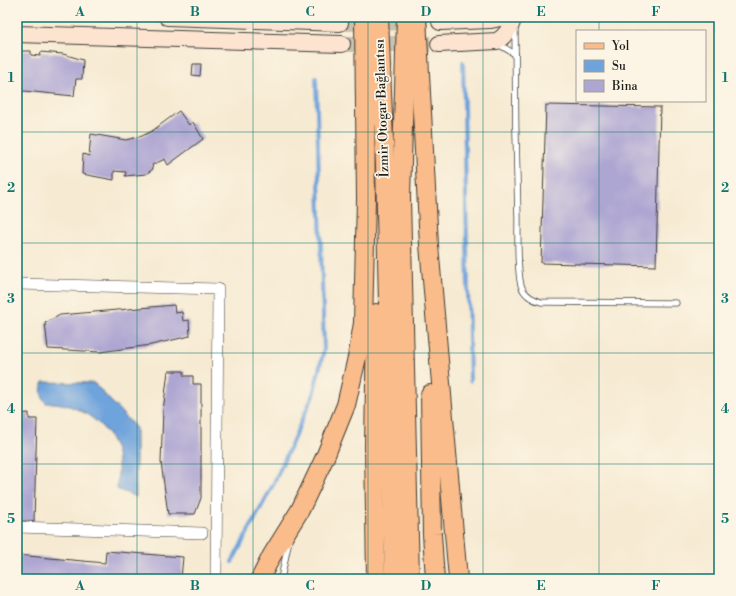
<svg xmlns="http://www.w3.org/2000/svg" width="736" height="596" viewBox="0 0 736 596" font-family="'Libre Bodoni',serif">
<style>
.water{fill:#6ea3db;stroke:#45607c}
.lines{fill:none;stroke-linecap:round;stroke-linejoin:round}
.stream{stroke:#6ea3db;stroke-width:4}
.building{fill:#ada6d2}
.secondary-tunnel{stroke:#cac1ae;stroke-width:16;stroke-dasharray:16 8;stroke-linecap:butt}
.lane-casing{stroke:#3d3b37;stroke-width:7}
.street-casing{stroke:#3d3b37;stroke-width:12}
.secondary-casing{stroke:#3d3b37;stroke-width:18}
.primary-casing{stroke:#3d3b37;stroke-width:20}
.lane{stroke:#fff;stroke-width:5.5}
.street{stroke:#fff;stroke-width:11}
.secondary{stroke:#fde4d0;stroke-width:16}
.primary{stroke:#f9bc8a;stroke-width:18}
.grid{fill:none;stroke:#0f766e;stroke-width:1;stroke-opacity:0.55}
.labels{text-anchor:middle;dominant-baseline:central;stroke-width:3.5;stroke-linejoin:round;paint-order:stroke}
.street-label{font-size:13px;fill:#1c1c1c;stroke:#fcf5e5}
.neatline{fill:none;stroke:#0f766e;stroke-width:1.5}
.grid-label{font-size:13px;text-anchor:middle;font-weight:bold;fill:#0f766e}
</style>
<rect width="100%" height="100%" fill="#fcf5e5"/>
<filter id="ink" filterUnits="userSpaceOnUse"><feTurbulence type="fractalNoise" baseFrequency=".025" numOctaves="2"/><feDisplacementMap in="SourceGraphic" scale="8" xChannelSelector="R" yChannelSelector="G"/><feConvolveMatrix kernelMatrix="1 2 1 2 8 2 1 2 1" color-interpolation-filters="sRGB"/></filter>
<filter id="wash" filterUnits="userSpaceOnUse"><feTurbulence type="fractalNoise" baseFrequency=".012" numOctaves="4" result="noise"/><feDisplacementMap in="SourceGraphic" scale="16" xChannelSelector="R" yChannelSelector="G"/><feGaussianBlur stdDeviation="0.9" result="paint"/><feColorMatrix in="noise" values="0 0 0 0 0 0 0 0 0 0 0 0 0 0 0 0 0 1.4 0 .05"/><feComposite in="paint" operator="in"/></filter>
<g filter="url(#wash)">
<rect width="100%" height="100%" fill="#f6ead2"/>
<path class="water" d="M43,382L94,383L136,428V497L117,489C117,480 119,470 118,461C115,427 78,401 46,403C41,397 40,390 43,382Z"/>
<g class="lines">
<g class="stream">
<polyline points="463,62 470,381"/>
<polyline points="232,562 274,483 313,395 324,349 316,78"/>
</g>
</g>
<g id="blocks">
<g class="building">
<polygon points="17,51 31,51 31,55 40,56 41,52 63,54 83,60 82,79 76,79 74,96 24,91 17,94"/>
<polygon points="193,64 201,64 200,76 192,75"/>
<polygon points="546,105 660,107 656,266 541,263"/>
<polygon points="179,111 189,125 193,122 203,139 168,165 165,159 152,165 153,169 146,174 125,176 126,172 114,171 114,180 82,174 83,154 89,156 91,134 126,140 142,136 152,131"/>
<polygon points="174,305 175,313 182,312 183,321 189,320 190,336 151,345 100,352 48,349 45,323 60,315"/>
<polygon points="168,371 184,371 184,376 193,376 193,384 201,384 201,498 195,514 168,514 161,462 163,411"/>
<polygon points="29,413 29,419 37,419 34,521 17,521 17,414"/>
<polygon points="106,551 183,557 181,579 17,579 17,555 105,563"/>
</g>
</g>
</g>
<g filter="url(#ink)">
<use href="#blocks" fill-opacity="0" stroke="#3d3b37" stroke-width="1"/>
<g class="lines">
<g class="secondary-tunnel">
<polyline points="340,23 440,22"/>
<polyline points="342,44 439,44"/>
</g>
<g class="lane-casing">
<g id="lane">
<path d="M515,29C515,92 516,155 518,218C518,234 517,271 521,285C524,295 532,299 541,302L676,303"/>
<polyline points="498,44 515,54"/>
<polyline points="281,579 289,540"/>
</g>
</g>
<g class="street-casing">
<g id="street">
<polyline points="17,284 218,289 216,579"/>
<polyline points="17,527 202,533"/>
</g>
</g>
<g class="secondary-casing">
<g id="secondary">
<polyline points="167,17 340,23"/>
<polyline points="440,22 491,20 505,17"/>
<polyline points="17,34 342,44"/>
<path d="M439,44L497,41C506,36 511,27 514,17"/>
</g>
</g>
<g class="primary-casing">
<g id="primary">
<polyline points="379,17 385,166 394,579"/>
<polyline points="406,17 401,198 410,579"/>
<polyline points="417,17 429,245 458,579"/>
<polyline points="376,313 374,447 376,579"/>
<polyline points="430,394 432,534 435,579"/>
<polyline points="260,579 272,555 300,510 325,457 346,405 358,353 363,323 366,199 364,17"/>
</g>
</g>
<use href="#lane" class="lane"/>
<use href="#street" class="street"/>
<use href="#secondary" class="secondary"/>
<use href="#primary" class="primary"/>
</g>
</g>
<path class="grid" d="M137,17V579M253,17V579M368,17V579M483,17V579M599,17V31M599,101V579M17,132H719M17,243H719M17,353H719M17,464H719"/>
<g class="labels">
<g class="street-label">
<text transform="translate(382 108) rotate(-92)">İzmir Otogar Bağlantısı</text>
</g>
</g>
<rect width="736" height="596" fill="none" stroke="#fcf5e5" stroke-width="44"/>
<rect x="576" y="30" width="130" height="72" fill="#fcf5e5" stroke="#a29e95"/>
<rect x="584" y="43" width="20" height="6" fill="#f9bc8a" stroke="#a29e95"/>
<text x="612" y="50" font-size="12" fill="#1c1c1c">Yol</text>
<rect x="584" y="60" width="20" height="12" fill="#6ea3db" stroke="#a29e95"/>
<text x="612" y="70" font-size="12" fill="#1c1c1c">Su</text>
<rect x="584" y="80" width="20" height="12" fill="#ada6d2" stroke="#a29e95"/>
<text x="612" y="90" font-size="12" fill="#1c1c1c">Bina</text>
<rect x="22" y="22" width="692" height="552" class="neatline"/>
<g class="grid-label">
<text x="80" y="16">A</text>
<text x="195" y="16">B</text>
<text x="310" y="16">C</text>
<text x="426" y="16">D</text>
<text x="541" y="16">E</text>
<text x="656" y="16">F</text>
<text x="11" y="82">1</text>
<text x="725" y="82">1</text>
<text x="11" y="192">2</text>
<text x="725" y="192">2</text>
<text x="11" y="303">3</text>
<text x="725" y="303">3</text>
<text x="11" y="413">4</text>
<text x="725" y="413">4</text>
<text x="11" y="523">5</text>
<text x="725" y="523">5</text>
<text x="80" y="590">A</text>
<text x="195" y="590">B</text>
<text x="310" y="590">C</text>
<text x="426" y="590">D</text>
<text x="541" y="590">E</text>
<text x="656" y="590">F</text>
</g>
</svg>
